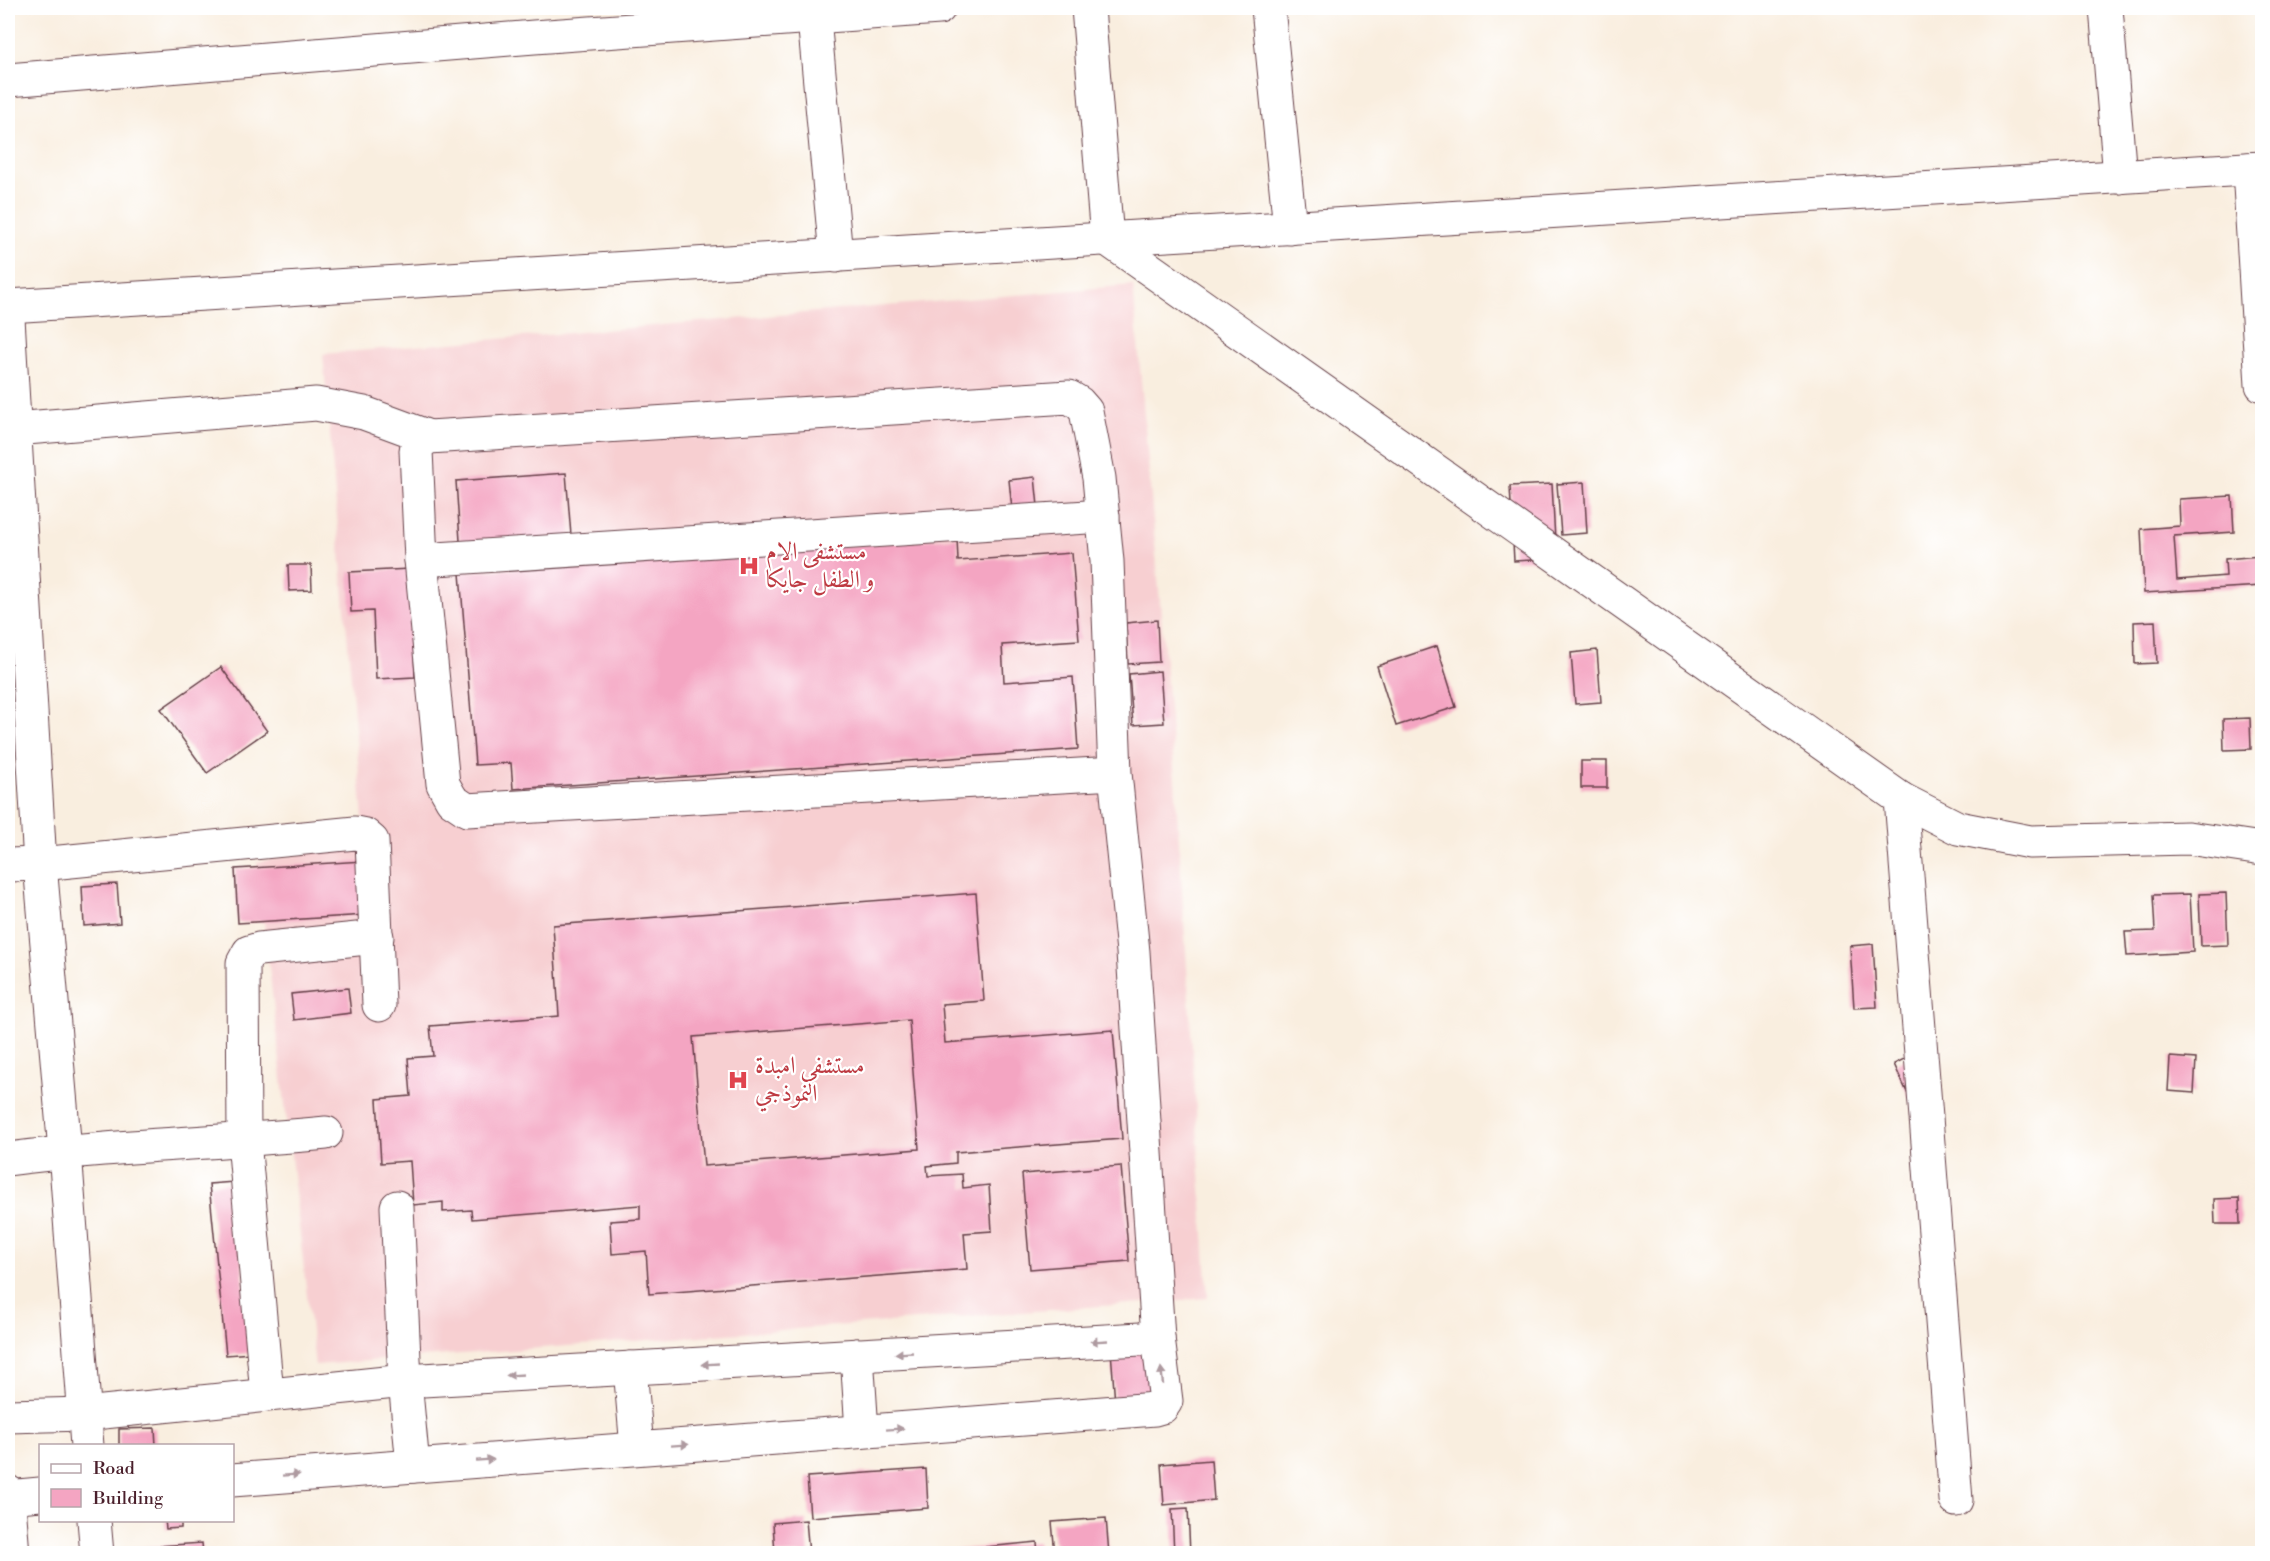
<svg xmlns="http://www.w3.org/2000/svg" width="2270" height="1561" viewBox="0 0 2270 1561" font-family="'Libre Bodoni',Amiri,serif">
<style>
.built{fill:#f7cfd1}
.building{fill:#f4a5c2;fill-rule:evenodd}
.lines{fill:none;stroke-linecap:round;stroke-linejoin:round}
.minor-casing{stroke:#643e46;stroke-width:35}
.highway-casing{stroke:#643e46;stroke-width:35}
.minor{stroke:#fff;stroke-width:33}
.highway{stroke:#fff;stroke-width:33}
.oneway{fill:#ae9aa0}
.labels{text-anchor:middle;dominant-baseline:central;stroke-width:4.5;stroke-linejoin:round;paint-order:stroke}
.health-label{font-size:24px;fill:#be3a42;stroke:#fff;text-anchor:start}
</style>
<rect width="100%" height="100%" fill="#fff"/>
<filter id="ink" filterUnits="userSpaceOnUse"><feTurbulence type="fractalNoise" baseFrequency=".0167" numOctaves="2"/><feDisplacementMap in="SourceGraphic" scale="12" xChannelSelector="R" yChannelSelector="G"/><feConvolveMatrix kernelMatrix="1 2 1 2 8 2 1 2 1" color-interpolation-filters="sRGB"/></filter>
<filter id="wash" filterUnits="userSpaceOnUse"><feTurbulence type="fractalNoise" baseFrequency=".008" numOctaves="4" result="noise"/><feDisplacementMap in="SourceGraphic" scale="24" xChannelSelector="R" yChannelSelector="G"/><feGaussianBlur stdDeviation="1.35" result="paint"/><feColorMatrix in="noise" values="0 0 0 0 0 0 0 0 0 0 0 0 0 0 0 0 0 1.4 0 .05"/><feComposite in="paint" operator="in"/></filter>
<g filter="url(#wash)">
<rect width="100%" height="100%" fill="#f9eedf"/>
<polygon class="built" points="1133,285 1175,779 1208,1298 315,1365 257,862 365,842 323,354"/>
<g id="blocks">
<g class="building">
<polygon points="566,473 572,548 461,556 456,481"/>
<polygon points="1035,477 1039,516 1013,519 1009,480"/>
<polygon points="1584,482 1587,533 1561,535 1557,484"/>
<polygon points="1552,484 1556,559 1514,561 1510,486"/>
<polygon points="2232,496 2234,532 2174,536 2177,580 2226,576 2225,559 2260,556 2262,586 2144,593 2141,529 2180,526 2179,499"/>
<polygon points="957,538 958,561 1072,553 1079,640 1002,645 1004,682 1073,677 1078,749 513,789 511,763 475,765 460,573"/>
<polygon points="288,565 311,565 312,590 289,591"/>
<polygon points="410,569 415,677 376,679 373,611 351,612 349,572"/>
<polygon points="1157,620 1159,662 1128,664 1126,623"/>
<polygon points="2155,621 2157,663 2135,664 2134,622"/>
<polygon points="1437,646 1456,707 1396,726 1377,666"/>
<polygon points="1597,650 1601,702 1575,704 1571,653"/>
<polygon points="221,667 267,731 207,773 161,709"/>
<polygon points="1160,671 1164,723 1133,725 1129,674"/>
<polygon points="2250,718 2251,749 2224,750 2223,719"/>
<rect x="1581" y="761" width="26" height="27"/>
<polygon points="363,861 366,915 238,923 235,869"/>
<polygon points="117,884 120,923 84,926 82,886"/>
<path d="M976,893L984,1001L942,1004L945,1043L1113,1030L1122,1139L956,1152V1163L927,1166L928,1176L962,1174L963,1188L989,1185L992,1231L964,1233L967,1269L649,1294L646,1251L612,1254L610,1221L640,1219V1205L472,1219L471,1210L443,1212V1202L413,1205L410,1161L381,1163L377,1099L411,1096L408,1058L433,1056L430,1026L559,1016L553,925ZM909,1020L919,1149L704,1166L693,1037Z"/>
<polygon points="2226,893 2228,945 2201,946 2199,894"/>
<polygon points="2190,894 2193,952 2127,956 2125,932 2155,931 2153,895"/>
<polygon points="1873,944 1877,1007 1854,1008 1850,946"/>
<polygon points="348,988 351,1013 294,1020 291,994"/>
<polygon points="1916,1053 1911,1101 1894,1064"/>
<polygon points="2170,1057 2196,1059 2194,1093 2168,1091"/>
<polygon points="1121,1166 1129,1261 1030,1269 1022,1174"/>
<polygon points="234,1182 251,1353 226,1355 209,1184"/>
<polygon points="2239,1198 2240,1224 2215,1224 2214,1199"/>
<polygon points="1166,1347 1169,1399 1115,1403 1111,1351"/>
<polygon points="155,1428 156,1446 119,1446 119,1429"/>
<polygon points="1211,1460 1214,1500 1164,1505 1161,1464"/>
<polygon points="926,1469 928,1508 810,1517 807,1477"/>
<polygon points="1188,1508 1190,1554 1174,1554 1172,1509"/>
<polygon points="1106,1518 1109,1554 1055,1554 1052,1522"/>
<polygon points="165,1520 181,1520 181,1528 166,1529"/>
<polygon points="806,1520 809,1554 775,1554 773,1523"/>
<polygon points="1037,1542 1038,1554 955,1554 955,1550"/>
<polygon points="202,1543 203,1554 129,1554 129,1548"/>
</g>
</g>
</g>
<g filter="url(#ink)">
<use href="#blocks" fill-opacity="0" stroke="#643e46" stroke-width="1.5"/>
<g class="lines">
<g class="minor-casing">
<g id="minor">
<polyline points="813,8 836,256"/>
<polyline points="1088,8 1107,239 1901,799 1958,828 2030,842 2188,838 2262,849"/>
<polyline points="1268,8 1290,228"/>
<polyline points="2106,8 2120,177"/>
<polyline points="8,80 534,37 939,8"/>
<polyline points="2249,169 2262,385"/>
<polyline points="8,306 2262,168"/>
<polyline points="8,318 40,864 65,1151 87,1446"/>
<polyline points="14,429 316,404 364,413 429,437"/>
<polyline points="421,560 1103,516"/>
<polyline points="1901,799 1956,1500"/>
<polyline points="8,865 40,864 355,833 365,835 372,841 379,1005"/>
<path d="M8,1159C113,1145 220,1143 326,1133"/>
<polyline points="397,1207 405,1381 413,1466"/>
<polyline points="857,1355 862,1431"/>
<polyline points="630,1368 637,1448"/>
<polyline points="267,1394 244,1141 243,963 249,952 259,949 377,937"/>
<polyline points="8,1416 84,1414 405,1381 1158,1338"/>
<polyline points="232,1480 1155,1409 1162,1407 1166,1401 1158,1338 1133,952 1115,773 467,810 452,800 443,784 421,560 416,450 421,442 429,437 1069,397 1079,403 1086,411 1099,478 1107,561 1115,773"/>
<polyline points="8,1497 40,1494"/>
<polyline points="94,1520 97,1554"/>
</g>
</g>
<g class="highway-casing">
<polyline id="highway" points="8,1492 13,1554"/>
</g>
<use href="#minor" class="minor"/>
<use href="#highway" class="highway"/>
</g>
<defs><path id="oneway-solid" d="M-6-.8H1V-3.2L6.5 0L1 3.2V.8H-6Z" transform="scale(1.5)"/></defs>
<g class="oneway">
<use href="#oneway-solid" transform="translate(1099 1341) rotate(177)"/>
<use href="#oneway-solid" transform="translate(904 1353) rotate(177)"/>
<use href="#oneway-solid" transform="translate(710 1364) rotate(177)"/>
<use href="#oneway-solid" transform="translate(515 1375) rotate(177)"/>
<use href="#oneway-solid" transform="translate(1162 1376) rotate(-97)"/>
<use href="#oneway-solid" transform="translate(895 1429) rotate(-4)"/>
<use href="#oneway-solid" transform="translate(680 1445) rotate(-4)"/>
<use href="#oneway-solid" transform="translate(485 1460) rotate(-4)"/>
<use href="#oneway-solid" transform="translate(291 1475) rotate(-4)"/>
</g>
</g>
<defs>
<g id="hospital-bare" transform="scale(1.62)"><path d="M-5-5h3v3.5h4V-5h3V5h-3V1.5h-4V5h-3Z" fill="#e0444e" stroke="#fff" stroke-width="2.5" paint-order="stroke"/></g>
</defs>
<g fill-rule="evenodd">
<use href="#hospital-bare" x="749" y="566"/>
<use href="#hospital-bare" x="738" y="1080"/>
</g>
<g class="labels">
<g class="health-label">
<text x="766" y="552">مستشفى الام<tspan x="766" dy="28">و الطفل جايكا</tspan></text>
<text x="755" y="1066">مستشفى امبدة<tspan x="755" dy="28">النموذجي</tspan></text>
</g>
</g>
<rect width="2270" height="1561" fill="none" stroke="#fff" stroke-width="30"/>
<rect x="39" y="1444" width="195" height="78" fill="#ffffff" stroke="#b7a5aa" stroke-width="1.5"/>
<rect x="51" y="1464" width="30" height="9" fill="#ffffff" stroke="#b7a5aa" stroke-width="1.5"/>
<text x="93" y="1474" font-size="18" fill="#4a1f2b">Road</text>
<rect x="51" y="1489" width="30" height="18" fill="#f4a5c2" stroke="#b7a5aa" stroke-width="1.5"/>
<text x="93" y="1504" font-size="18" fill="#4a1f2b">Building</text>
</svg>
